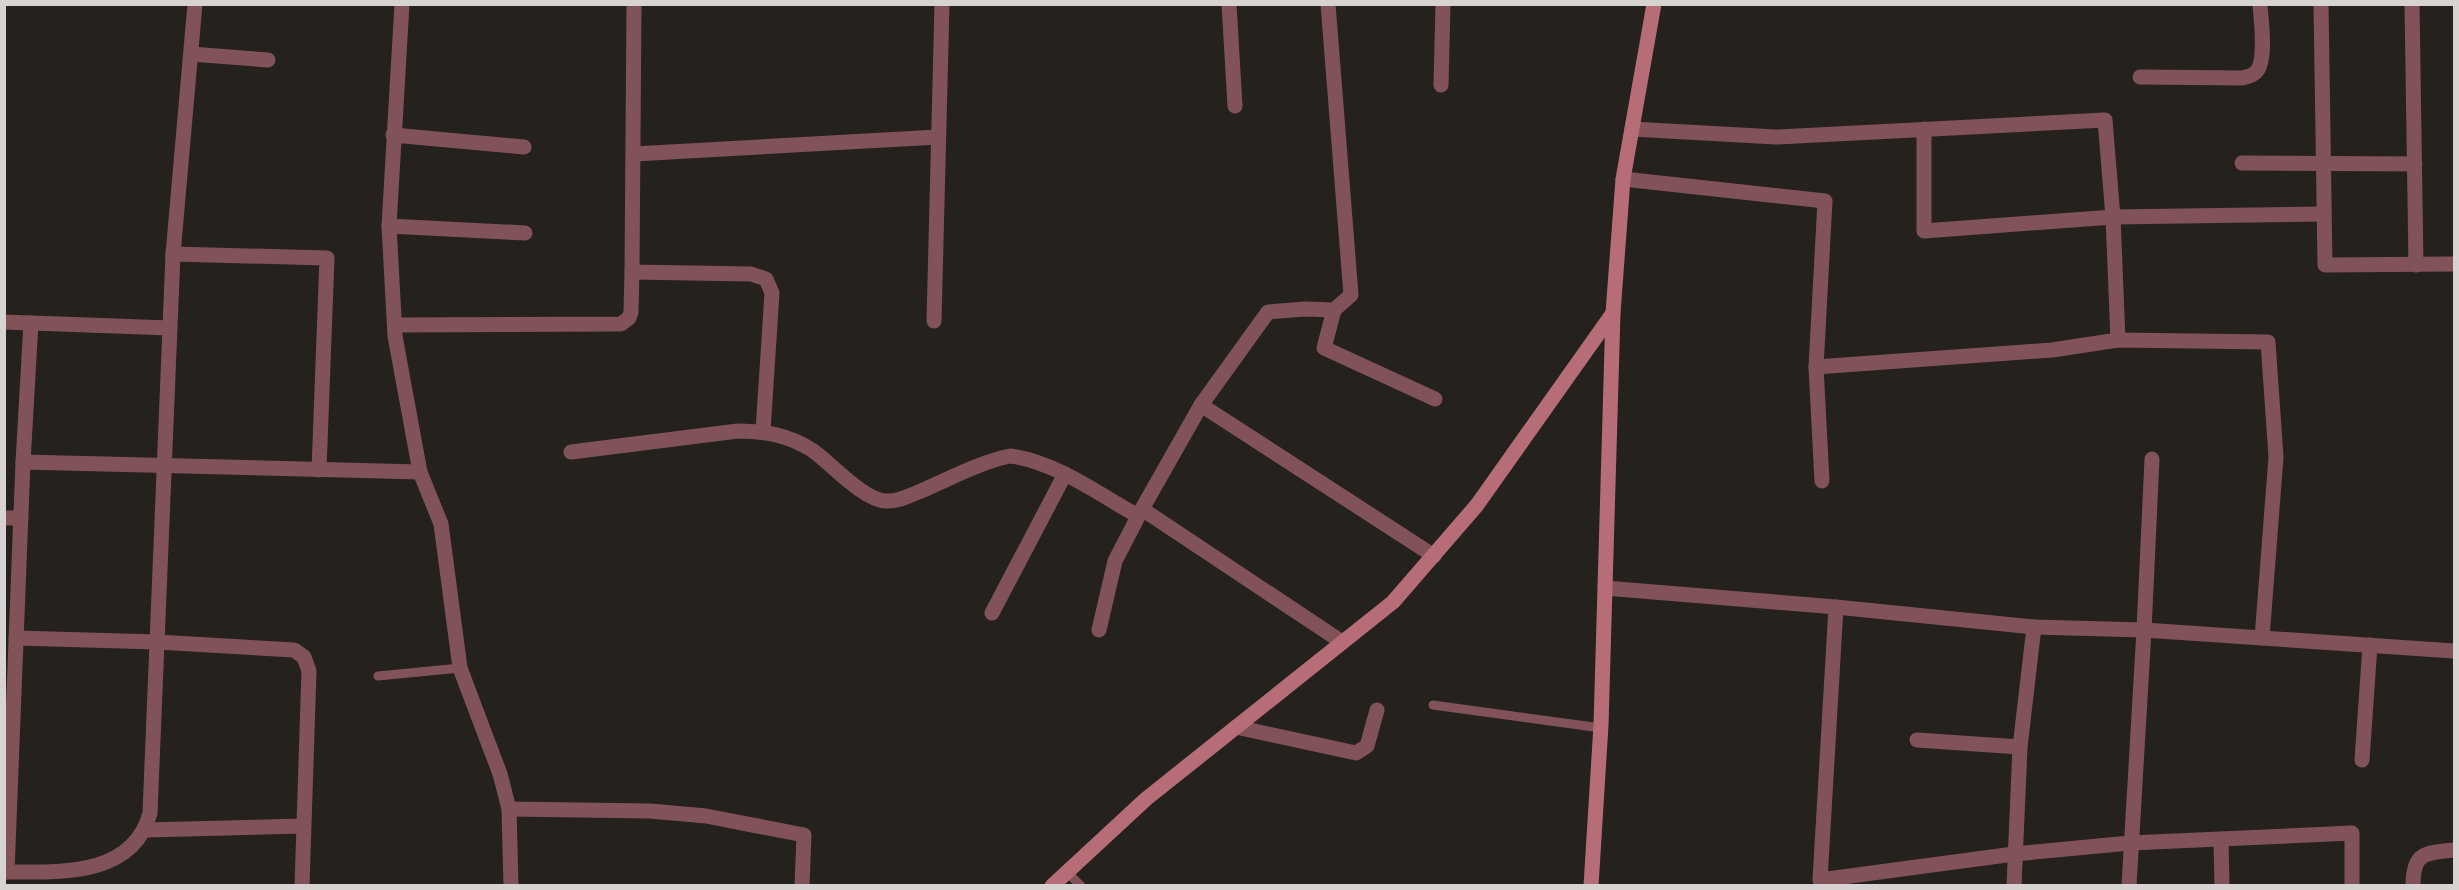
<svg xmlns="http://www.w3.org/2000/svg" width="2459" height="890" viewBox="0 0 2459 890" font-family="'Roboto Condensed',sans-serif">
<style>
.lines{fill:none;stroke-linecap:round;stroke-linejoin:round}
.lane{stroke:#815359;stroke-width:9}
.street{stroke:#815359;stroke-width:15}
.secondary{stroke:#b76d78;stroke-width:15}
</style>
<rect width="100%" height="100%" fill="#25211d"/>
<g class="lines">
<g class="lane">
<polyline points="378,676 460,668"/>
<polyline points="1433,705 1601,728"/>
<polyline points="1067,872 1081,886"/>
</g>
<g class="street">
<polyline points="402,4 389,226 395,336 420,472 441,524 460,668 500,774 509,809 511,886"/>
<polyline points="634,4 632,272 751,274 766,279 772,293 763,431"/>
<polyline points="1229,4 1235,106"/>
<polyline points="1328,4 1351,295 1334,310 1305,309 1268,312 1201,405 1142,509 1342,642"/>
<polyline points="2321,4 2325,265 2454,264"/>
<polyline points="2412,4 2416,265"/>
<polyline points="191,54 268,60"/>
<path d="M2140,77L2242,78C2247,77 2252,76 2256,72C2267,61 2261,20 2260,4"/>
<polyline points="1441,85 1443,4"/>
<polyline points="1632,129 1776,137 2105,120 2113,217 2118,340"/>
<polyline points="1924,129 1924,231 2113,217 2324,214"/>
<polyline points="393,135 524,147"/>
<polyline points="634,154 938,137"/>
<polyline points="2242,163 2415,164"/>
<polyline points="1623,179 1825,201 1816,367 2052,350 2118,340 2268,342 2276,457 2262,638"/>
<polyline points="389,226 525,233"/>
<polyline points="173,254 327,258 319,470"/>
<polyline points="1334,310 1324,348 1435,399"/>
<polyline points="934,321 942,4"/>
<polyline points="4,322 170,328"/>
<polyline points="395,325 621,324 629,318 631,312 632,272"/>
<polyline points="1816,367 1822,481"/>
<polyline points="1201,405 1434,556"/>
<path d="M571,452L738,431C765,431 788,435 812,450C831,463 864,501 886,501C898,502 910,495 921,491C949,479 980,462 1010,456C1054,461 1100,495 1138,516"/>
<polyline points="23,462 31,323"/>
<polyline points="4,518 21,518"/>
<polyline points="1605,588 1836,607 2034,627 2144,630 2454,651"/>
<polyline points="1836,607 1820,880 2014,854 2130,843 2352,833 2352,886"/>
<polyline points="992,613 1065,474"/>
<polyline points="1099,630 1115,561 1142,509"/>
<polyline points="16,638 157,642 294,650 304,657 309,671 302,886"/>
<polyline points="1236,727 1356,753 1367,746 1377,710"/>
<polyline points="1917,740 2020,747"/>
<polyline points="2362,760 2370,645"/>
<polyline points="509,809 650,811 706,816 804,835 802,886"/>
<polyline points="146,830 303,826"/>
<polyline points="2221,839 2222,886"/>
<path d="M4,872C57,872 133,878 150,813L173,254L195,4"/>
<polyline points="7,872 23,462 420,472"/>
<polyline points="2014,886 2020,747 2034,627"/>
<polyline points="2129,886 2144,630 2152,459"/>
<path d="M2413,886C2413,852 2425,853 2454,850"/>
</g>
<g class="secondary">
<polyline points="1052,886 1146,799 1393,602 1477,505 1613,313"/>
<polyline points="1591,886 1601,725 1613,313 1623,179 1654,4"/>
</g>
</g>
<rect width="2459" height="890" fill="none" stroke="#d6d3d1" stroke-width="12"/>
</svg>
